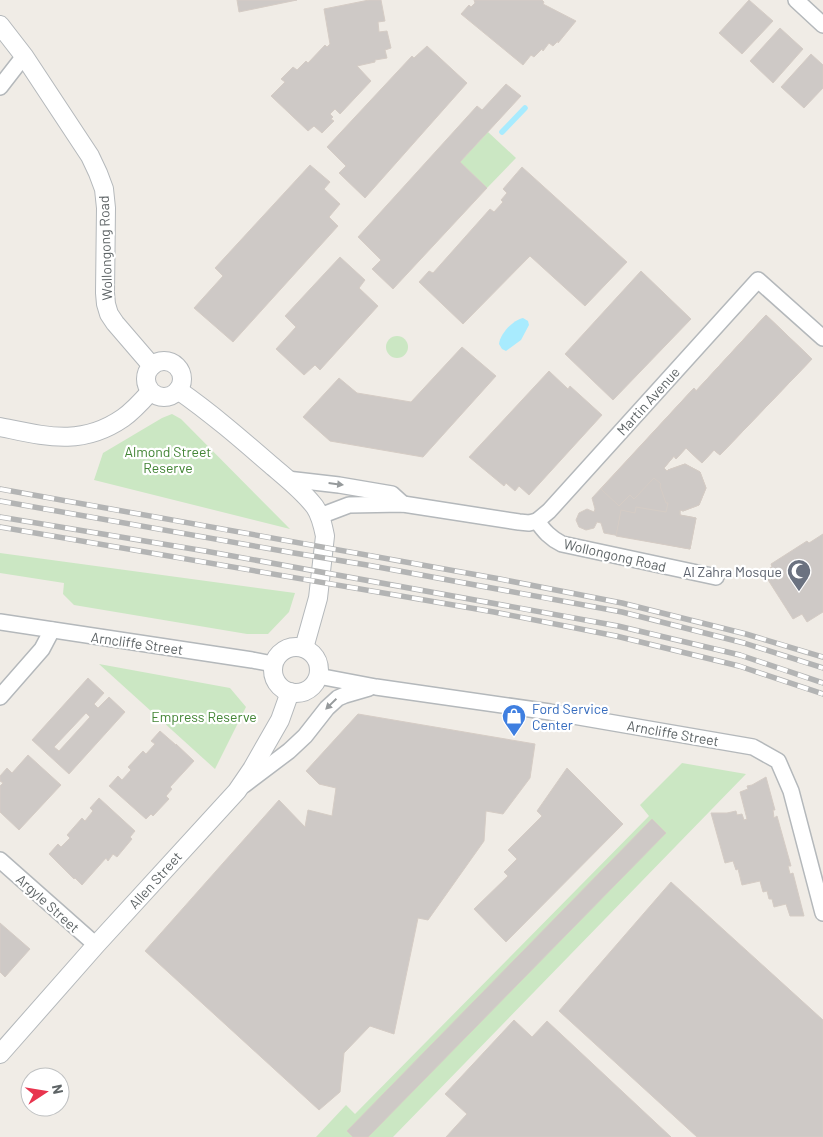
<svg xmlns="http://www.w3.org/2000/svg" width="823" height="1137" viewBox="0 0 823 1137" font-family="Barlow,sans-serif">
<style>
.green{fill:#cbe7c3}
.water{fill:#a8ebfe}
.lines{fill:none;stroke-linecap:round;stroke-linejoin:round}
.stream{stroke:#a8ebfe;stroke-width:5.5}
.building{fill:#cec9c6;stroke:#d5ccc5;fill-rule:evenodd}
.minor-casing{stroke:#b4b8bb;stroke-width:18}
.tertiary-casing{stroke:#b4b8bb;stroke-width:20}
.minor{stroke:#fff;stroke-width:15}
.tertiary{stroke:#fff;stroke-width:18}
.rail-casing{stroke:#b3b4b4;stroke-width:5.5}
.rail{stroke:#fff;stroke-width:4;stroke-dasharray:11;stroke-linecap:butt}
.oneway{fill:#969a9c}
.labels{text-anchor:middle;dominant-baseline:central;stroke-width:4.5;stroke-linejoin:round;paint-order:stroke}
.street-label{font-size:14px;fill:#5e6466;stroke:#fff}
.park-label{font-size:14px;fill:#438536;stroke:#fff}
.worship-label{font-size:14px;fill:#5b616d;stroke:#fff;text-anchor:end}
.shop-label{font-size:14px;fill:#366cbe;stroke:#fff;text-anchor:start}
</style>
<rect width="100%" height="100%" fill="#f0ece6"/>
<g class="green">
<polygon points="488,132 516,158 487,188 460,162"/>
<circle cx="397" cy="347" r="11"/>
<polygon points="172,414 181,419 290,529 94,480 103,453 162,418"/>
<polygon points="0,553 295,593 289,612 268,634 247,634 74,605 63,594 64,583 0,573"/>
<polygon points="99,664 230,688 246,707 215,769"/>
<polygon points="682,763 746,774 393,1137 316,1137 346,1105 355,1114 649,816 640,805"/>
</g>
<path class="water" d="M523,318L528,321L529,325L521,340L506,351L502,349L499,344C500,334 513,320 523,318Z"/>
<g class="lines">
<polyline class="stream" points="502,132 525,108"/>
</g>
<g class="building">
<polygon points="237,0 297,0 239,12"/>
<polygon points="369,0 381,0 385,21 378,22 379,32 387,31 391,48 385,50 387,58 375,60 375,62 357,66 371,81 340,114 335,109 330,114 333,117 331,119 334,121 322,133 314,126 308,131 271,96 285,82 281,79 293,67 297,70 306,61 308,63 325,45 327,47 330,44 324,9"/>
<polygon points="474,0 542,0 544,2 543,4 576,21 558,43 558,41 553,46 549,43 543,51 542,49 534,57 531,55 523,65 461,14 469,5 471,7 475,3"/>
<polygon points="749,0 773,21 742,54 719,33"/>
<polygon points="780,28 803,49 773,83 750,61"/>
<polygon points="427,46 467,83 365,198 339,173 346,166 327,147 412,56 414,58"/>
<polygon points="811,54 823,65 823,88 804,108 781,87"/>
<polygon points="506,84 521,96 460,162 487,188 393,289 372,269 381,260 358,237 477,106 482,110"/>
<polygon points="310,165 330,182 324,189 340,204 329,217 338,226 233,342 194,308 223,276 215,268"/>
<polygon points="522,167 627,262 585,306 530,256 463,324 419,282 429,271 433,273 490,209 494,212 503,202 501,200 507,193 503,189"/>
<polygon points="340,257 365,280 359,288 378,306 320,370 315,365 304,375 276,349 296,327 285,316"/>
<polygon points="641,271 691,319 613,400 565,354"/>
<polygon points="766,315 812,359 720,455 714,450 702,463 686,448 676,459 674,456 664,468 667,471 668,470 685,464 700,472 706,488 699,505 683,511 680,510 680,515 696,518 690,549 604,533 601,523 597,522 594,528 586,530 579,527 576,520 579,513 587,509 594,512 595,509 592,498 694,388 696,391"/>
<polygon points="766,315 812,359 720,455 714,450 702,463 686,448 676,459 674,456 664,468 667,471 668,470 685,464 700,472 706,488 699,505 683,511 680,510 680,515 696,518 690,549 616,536 621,510 635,513 636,507 666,512 668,503 666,503 660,486 661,484 654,478 634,499 630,495 619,506 601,489 694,388 696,391"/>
<polygon points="462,347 496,376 423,457 330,441 303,417 339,378 357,393 411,402"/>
<polygon points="549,371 568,389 570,386 602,415 529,495 519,486 515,491 506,483 504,486 469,457"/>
<polygon points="823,534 823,612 807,622 802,614 793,619 763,572 772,567 771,564 807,541 809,543"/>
<path d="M88,678L104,693L94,704L98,708L109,697L125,712L69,774L32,740ZM86,713L90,717L59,751L54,747Z"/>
<polygon points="358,714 535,744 530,778 503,814 486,811 484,841 428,920 418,918 394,1034 370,1026 344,1053 340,1092 319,1110 145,951 279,800 305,827 308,810 332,816 336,788 319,784 306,771"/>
<polygon points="160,731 176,745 176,744 194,761 170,787 172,789 166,796 169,799 153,816 151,814 146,819 109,786 118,776 122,780 131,770 128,767 143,751 146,754 155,744 151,741"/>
<polygon points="28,755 61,785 19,830 0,812 0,786 3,783 0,781 0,776 7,768 12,773"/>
<polygon points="567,768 623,824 506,942 474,909 508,876 504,872 517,859 508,850 542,816 537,811"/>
<polygon points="766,777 775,810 773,810 774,818 777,816 791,866 788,866 790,874 793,873 804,916 790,916 786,904 774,907 772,899 769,899 767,891 763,892 760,881 742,885 738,869 736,870 733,861 725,863 711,813 727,813 736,811 737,815 742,814 744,820 747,819 740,792 748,789 747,786 752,785"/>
<polygon points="99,798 135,831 130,837 132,839 117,857 113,854 108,861 106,858 82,885 75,878 74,879 49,854 58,844 61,847 70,838 67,835 82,818 85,821 93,811 90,808"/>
<polygon points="652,819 666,833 368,1137 353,1137 347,1131"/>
<polygon points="671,882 823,1020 823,1137 697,1137 559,1011"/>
<polygon points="0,923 30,949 5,977 0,972"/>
<polygon points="514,1020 532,1037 547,1021 671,1137 446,1137 467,1114 445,1094"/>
</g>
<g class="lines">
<g class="minor-casing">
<g id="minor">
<polyline points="796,0 823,25"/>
<polyline points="0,87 24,56"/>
<polyline points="287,479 339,485 392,494 403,504"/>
<path d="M320,516L349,505L403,504L519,522L529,523L537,521C544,531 550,538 562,544L716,577"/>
<polyline points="537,521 549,511 758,280 823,338"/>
<polyline points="0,622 252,660 273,664"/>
<polyline points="318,676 376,687 550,712 753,747 778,761 791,791 823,913"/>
<polyline points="0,697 42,649 52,630"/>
<polyline points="244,785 289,751 305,736 327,708 338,698 345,695 369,688"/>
<polyline points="0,860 96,945"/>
</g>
</g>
<g class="tertiary-casing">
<g id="tertiary">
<polyline points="0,25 24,56 90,156 98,173 104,189 106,208 105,293 106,304 109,314 115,323 152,366"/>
<circle cx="164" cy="379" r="18"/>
<path d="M178,390C211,413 241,439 271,465C286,478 303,491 315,507C321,516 323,526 325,536L318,598L304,648"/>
<path d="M0,427C45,436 81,447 123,418C133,411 142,401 150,392"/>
<circle cx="296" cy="670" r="23"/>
<polyline points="0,1054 96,945 237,791 252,769 280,720 290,692"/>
</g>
</g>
<use href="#minor" class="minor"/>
<use href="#tertiary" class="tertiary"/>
<g class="rail-casing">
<g id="rail">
<polyline points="0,489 500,579 622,603 746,634 823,657"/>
<polyline points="0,501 294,553 367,565 622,612 744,643 823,668"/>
<polyline points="0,517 205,551 618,626 740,655 823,683"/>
<polyline points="0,527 494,612 616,636 739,666 823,694"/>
</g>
</g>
<use href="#rail" class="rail"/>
</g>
<defs><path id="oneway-solid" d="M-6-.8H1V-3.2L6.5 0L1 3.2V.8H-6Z" transform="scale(1.25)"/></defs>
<g class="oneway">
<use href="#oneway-solid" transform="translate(336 484) rotate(7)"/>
<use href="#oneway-solid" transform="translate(331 704) rotate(136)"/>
</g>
<defs>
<g id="mosque-pin" transform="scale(1.25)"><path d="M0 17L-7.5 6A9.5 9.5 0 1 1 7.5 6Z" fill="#6b7280" stroke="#fff"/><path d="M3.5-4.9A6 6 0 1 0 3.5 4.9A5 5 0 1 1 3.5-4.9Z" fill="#fff"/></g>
<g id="shop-pin" transform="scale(1.25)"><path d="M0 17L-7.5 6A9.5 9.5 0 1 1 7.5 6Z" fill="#3f7fe0" stroke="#fff"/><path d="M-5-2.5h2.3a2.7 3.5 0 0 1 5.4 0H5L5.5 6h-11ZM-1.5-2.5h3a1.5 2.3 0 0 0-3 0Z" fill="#fff"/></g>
</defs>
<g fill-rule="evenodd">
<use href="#mosque-pin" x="799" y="571"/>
<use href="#shop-pin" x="514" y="716"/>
</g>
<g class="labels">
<g class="street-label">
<text transform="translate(105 248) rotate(-92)">Wollongong Road</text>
<text transform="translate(648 401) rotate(-48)">Martin Avenue</text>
<text transform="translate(615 555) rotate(13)">Wollongong Road</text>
<text transform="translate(137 643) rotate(8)">Arncliffe Street</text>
<text transform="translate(673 733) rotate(10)">Arncliffe Street</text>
<text transform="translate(155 880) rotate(-48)">Allen Street</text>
<text transform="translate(48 903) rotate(42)">Argyle Street</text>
</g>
<g class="park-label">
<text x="168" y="451">Almond Street<tspan x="168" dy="16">Reserve</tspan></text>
<text x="204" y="716">Empress Reserve</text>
</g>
<g class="worship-label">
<text x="782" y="571">Al Zahra Mosque</text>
</g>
<g class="shop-label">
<text x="532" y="708">Ford Service<tspan x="532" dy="16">Center</tspan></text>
</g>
</g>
<g transform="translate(45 1092) rotate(78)"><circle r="24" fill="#ffffff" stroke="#bfc1c2"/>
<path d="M0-4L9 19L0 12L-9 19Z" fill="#e8344e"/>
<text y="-8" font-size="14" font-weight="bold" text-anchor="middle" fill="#5e6466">N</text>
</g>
</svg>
